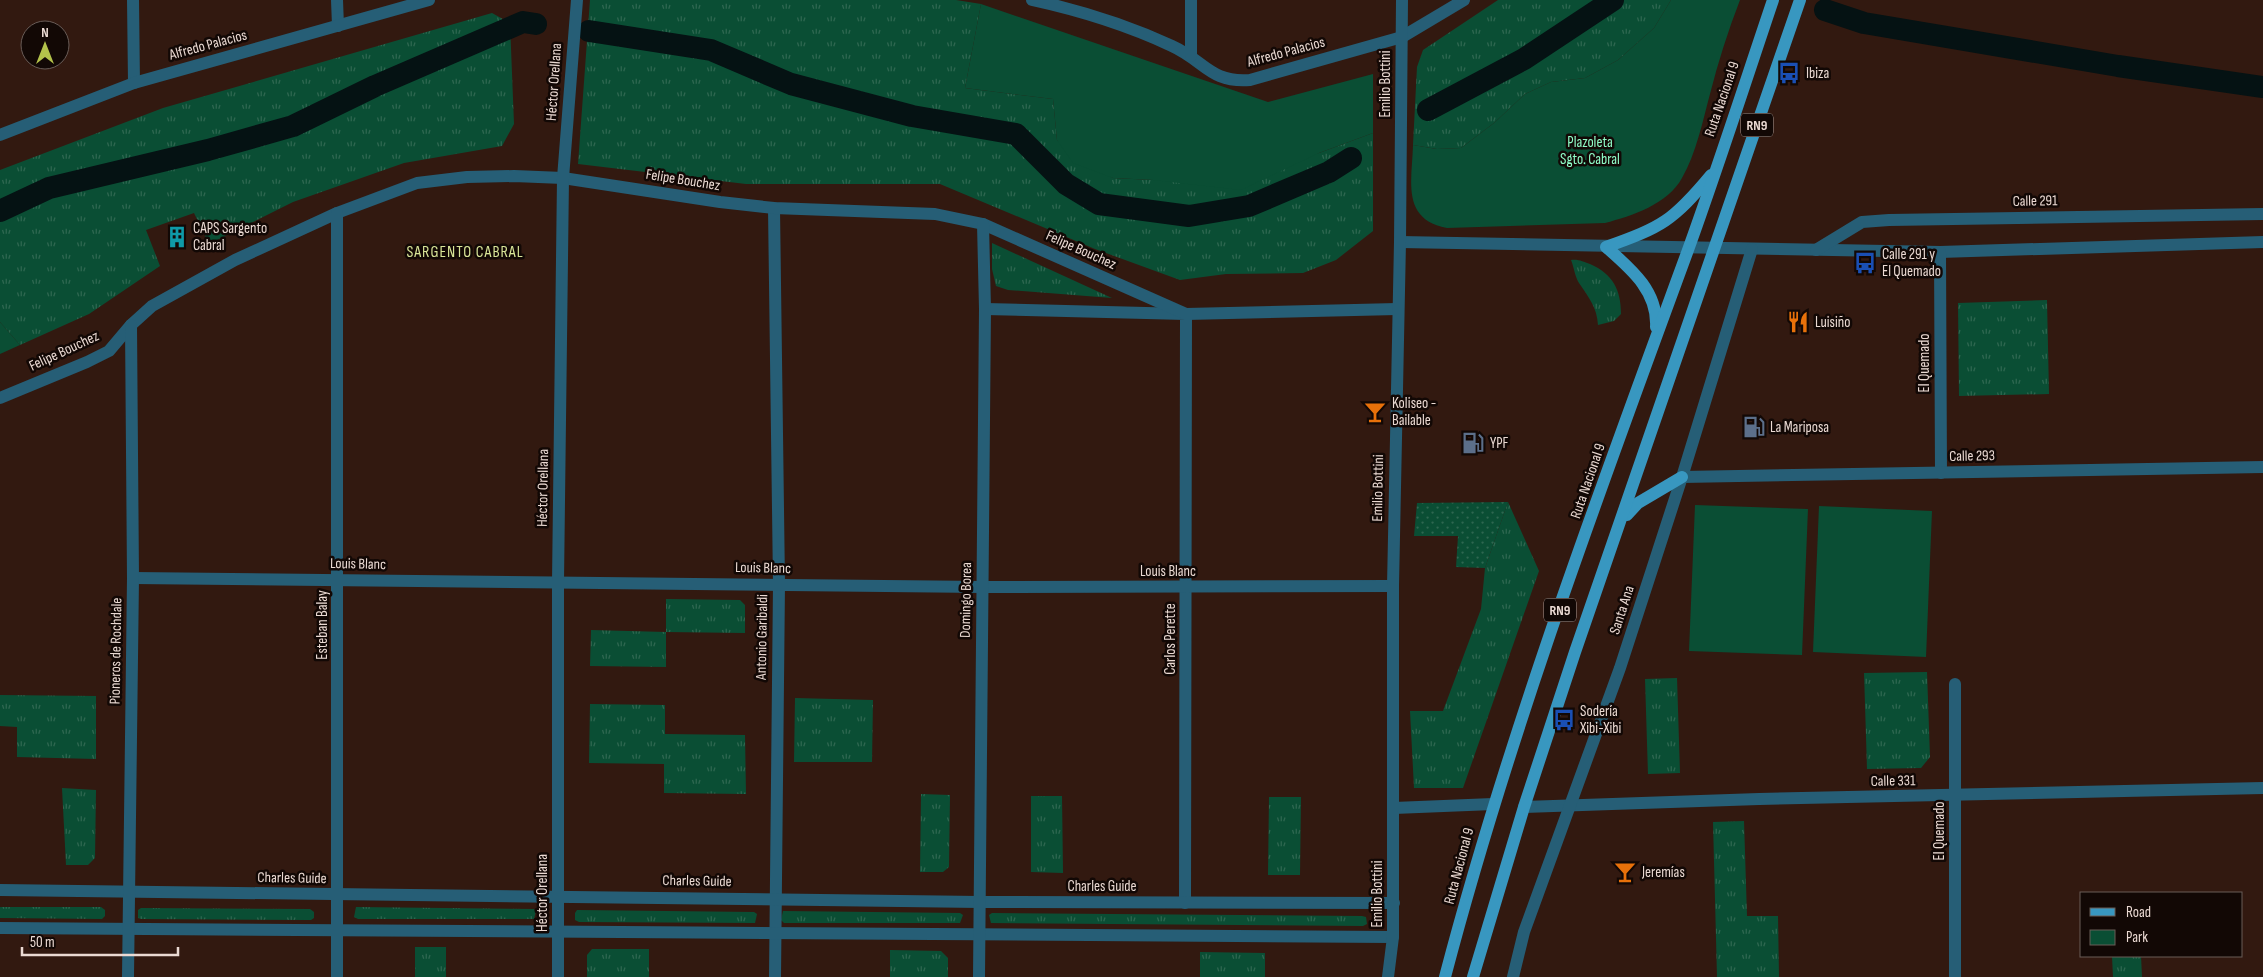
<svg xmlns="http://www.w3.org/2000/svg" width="2263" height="977" viewBox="0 0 2263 977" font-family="'Sofia Sans Condensed',sans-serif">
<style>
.grass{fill:url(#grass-tufts)}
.park{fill:#0a4e34}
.garden{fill:url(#garden-dots)}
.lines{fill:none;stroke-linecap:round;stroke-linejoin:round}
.canal{stroke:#051213;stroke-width:22}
.minor{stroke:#265e76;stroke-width:12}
.major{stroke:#3897c0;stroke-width:12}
.labels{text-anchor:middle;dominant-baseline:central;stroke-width:5;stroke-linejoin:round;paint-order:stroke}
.shield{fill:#120805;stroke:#aa9b95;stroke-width:1}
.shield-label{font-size:14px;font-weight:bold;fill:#ebdad3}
.street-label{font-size:15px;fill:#ebdad3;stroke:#120805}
.poi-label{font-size:15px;fill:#ebdad3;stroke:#120805;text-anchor:start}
.park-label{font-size:15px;fill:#90fec9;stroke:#120805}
.neighbourhood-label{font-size:16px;letter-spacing:1px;fill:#d9e598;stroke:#120805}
</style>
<defs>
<pattern id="grass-tufts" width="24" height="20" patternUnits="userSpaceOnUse" patternTransform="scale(1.25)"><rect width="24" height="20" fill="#0a4e34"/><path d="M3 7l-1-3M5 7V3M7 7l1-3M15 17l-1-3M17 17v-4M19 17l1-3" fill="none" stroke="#2e6750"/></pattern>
<pattern id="garden-dots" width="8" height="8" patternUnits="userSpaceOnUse" patternTransform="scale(1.25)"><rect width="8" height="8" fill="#0a4e34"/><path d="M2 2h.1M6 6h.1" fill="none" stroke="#2e6750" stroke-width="1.8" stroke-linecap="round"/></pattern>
</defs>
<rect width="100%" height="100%" fill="#321910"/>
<g class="grass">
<polygon points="590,0 956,0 981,4 965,88 1053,99 1057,140 1113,178 1153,180 1319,153 1373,133 1373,231 1336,260 1303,273 1226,274 1180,280 1095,249 940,184 746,184 578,164"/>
<polygon points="1498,0 1671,0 1654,28 1618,60 1585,78 1551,82 1525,94 1494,123 1461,148 1437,149 1413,145 1417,67 1423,50"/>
<polygon points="492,13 510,23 514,124 502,146 404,163 293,202 209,244 194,213 146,230 160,266 89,314 20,345 0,322 0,170 163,108"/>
<polygon points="992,243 1112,298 1008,290 996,286 992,269"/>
<path d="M1571,260C1579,259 1583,262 1590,264C1613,274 1621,290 1621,314L1614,321L1598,325C1597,307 1589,298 1579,283C1575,277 1574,267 1571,260Z"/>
<polygon points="2047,300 2049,394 1959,396 1958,303"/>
<polygon points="1508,502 1539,571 1463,788 1414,788 1410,711 1443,711 1481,609 1485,568"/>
<polygon points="666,599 740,600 745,605 745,633 666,632 666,667 590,666 591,630 666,632"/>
<polygon points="1927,672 1930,757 1921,768 1867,769 1864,673"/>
<polygon points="1677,678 1680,773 1648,774 1645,679"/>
<polygon points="0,695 96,696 96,759 17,757 17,727 0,726"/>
<polygon points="795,698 873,700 872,762 794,762"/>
<polygon points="590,704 665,705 665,734 745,735 746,794 664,793 664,764 589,763"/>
<polygon points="62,788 96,790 95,858 88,865 66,865"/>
<polygon points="921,794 950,795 949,867 943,872 920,872"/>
<polygon points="1031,796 1062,796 1063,873 1031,872"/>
<polygon points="1269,797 1301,797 1300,875 1268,875"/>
<polygon points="1744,821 1747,916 1778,916 1779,977 1717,977 1713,822"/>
<polygon points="0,907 101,907 105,910 105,916 102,919 0,918"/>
<polygon points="356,907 534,909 536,911 534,919 358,919 354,917"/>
<polygon points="141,908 310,909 314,912 314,918 311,920 141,919 138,918 138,910"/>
<polygon points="577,910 754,912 757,914 755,923 579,922 575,920 575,913"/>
<polygon points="783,911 960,913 963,915 960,923 784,923 781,920"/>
<polygon points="992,913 1362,916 1366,917 1367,924 1363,926 991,923 989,915"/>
<rect x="415" y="947" width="31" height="30"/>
<polygon points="592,949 649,949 649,977 587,977 587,955"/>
<polygon points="890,950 941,951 948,958 948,977 890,977"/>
<polygon points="1200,952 1265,953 1265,977 1200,977"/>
<polygon points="2112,956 2141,956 2142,977 2113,977"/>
</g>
<g class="park">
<path d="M1671,0H1740C1728,31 1718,62 1710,94C1703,120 1696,154 1682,178C1668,204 1632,216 1605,223L1447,228C1401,219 1412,181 1413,145L1437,149L1461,148L1494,123L1525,94L1551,82L1585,78L1618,60L1654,28Z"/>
<polygon points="981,4 1268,102 1373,74 1373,133 1319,153 1241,190 1153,180 1113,178 1073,163 1057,140 1053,99 965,88"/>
<polygon points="0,322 20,345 0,354"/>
<polygon points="1695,505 1808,509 1802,655 1689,651"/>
<polygon points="1819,506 1932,511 1926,657 1813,652"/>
</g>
<polygon class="garden" points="1508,502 1485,568 1456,567 1458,536 1414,536 1417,503"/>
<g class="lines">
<g class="canal">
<polyline points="1825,10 1864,23 2118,66 2263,87"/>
<polyline points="589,31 711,50 791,84 912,116 1016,134 1066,184 1099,204 1189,216 1249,206 1329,172 1351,158"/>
<polyline points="1428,110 1524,59 1613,0"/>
<polyline points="0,211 49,188 208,150 293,126 375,86 523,22 536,24"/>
</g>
<g class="minor">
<polyline points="133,0 134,83"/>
<polyline points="337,0 338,26"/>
<path d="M1032,0C1078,10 1129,26 1172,46C1205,61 1210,83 1250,80L1402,37L1464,0"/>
<polyline points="1191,56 1191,0"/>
<polyline points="0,135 134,83 429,0"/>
<polyline points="774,208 779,584 775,977"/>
<polyline points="1400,242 1940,252 2263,242"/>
<polyline points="1816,250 1862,222 1889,220 2263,214"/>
<polyline points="1940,252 1941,473"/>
<polyline points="985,309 1186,314 1185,903"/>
<polyline points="0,398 87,362 109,351 131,325 152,306 235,260 337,213 417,183 467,177 514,176 563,178 720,202 774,208 935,214 983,224 1186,314 1397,309"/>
<polyline points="1682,477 2263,467"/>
<polyline points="133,578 983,587 1393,586"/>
<polyline points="1524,807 1759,799 2263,788"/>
<polyline points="1394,808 1493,804"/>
<polyline points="0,890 980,902 1394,903"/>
<path d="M0,928C464,930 929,935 1393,937"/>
<polyline points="128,977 133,578 131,325"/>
<polyline points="337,977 337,213"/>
<polyline points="558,977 558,582 563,178 577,0"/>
<polyline points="979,977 985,309 983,224"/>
<polyline points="1388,977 1393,937 1393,586 1400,242 1402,0"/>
<polyline points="1513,977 1524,932 1620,668 1682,477 1752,249"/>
<polyline points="1955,977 1955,684"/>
</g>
<g class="major">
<path d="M1656,327C1658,291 1631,269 1606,247C1662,227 1673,221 1711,175"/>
<polyline points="1627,515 1638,503 1682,477"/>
<path d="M1445,977C1510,730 1600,490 1688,250C1718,167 1745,83 1773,0"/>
<polyline points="1473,977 1524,807 1575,652 1800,0"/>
</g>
</g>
<defs>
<g id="bus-bare" transform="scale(1.725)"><path d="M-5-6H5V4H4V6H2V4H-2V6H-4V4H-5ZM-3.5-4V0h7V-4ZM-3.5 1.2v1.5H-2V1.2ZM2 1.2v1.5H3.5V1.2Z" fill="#1a4fb4" stroke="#120805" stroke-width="2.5" paint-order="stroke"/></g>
<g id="building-bare" transform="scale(1.725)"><path d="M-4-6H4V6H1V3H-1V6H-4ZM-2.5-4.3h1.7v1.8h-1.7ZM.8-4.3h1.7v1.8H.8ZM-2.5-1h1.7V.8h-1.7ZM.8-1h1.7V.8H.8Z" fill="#0f9aa8" stroke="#120805" stroke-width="2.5" paint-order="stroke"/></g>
<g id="restaurant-bare" transform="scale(1.725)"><path d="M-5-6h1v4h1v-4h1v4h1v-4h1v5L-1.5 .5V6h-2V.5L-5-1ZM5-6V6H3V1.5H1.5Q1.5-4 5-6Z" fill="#e8710a" stroke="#120805" stroke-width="2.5" paint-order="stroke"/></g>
<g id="bar-bare" transform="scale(1.725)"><path d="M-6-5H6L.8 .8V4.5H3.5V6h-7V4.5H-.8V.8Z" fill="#e8710a" stroke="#120805" stroke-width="2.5" paint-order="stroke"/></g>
<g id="fuel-bare" transform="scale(1.725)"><path d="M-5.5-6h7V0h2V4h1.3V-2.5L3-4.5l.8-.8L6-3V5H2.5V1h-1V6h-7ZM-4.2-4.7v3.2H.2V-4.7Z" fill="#5c6f8a" stroke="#120805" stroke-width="2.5" paint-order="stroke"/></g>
</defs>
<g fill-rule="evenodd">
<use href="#bus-bare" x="1789" y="73"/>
<use href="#building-bare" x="177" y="237"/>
<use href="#bus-bare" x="1865" y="263"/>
<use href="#restaurant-bare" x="1798" y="322"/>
<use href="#bar-bare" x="1375" y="412"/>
<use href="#fuel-bare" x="1754" y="427"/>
<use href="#fuel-bare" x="1473" y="443"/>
<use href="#bus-bare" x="1564" y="720"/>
<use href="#bar-bare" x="1625" y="872"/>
</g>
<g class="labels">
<g class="shield">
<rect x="1741" y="113.5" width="32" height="23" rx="4"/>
<rect x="1544" y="598.5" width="32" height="23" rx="4"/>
</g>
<g class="shield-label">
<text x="1757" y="125">RN9</text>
<text x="1560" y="610">RN9</text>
</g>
<g class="street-label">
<text transform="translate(208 45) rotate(-15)">Alfredo Palacios</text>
<text transform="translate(1286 52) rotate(-15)">Alfredo Palacios</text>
<text transform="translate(554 82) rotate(-86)">Héctor Orellana</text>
<text transform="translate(1385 84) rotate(-90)">Emilio Bottini</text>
<text transform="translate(1722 99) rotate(-71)">Ruta Nacional 9</text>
<text transform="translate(683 180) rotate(9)">Felipe Bouchez</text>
<text transform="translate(2035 201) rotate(-1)">Calle 291</text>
<text transform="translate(1081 250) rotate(24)">Felipe Bouchez</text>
<text transform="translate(64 351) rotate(-25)">Felipe Bouchez</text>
<text transform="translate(1924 363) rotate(-90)">El Quemado</text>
<text transform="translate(1972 456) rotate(-1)">Calle 293</text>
<text transform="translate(1588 481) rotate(-71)">Ruta Nacional 9</text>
<text transform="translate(543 488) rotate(-89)">Héctor Orellana</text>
<text transform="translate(1378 488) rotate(-89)">Emilio Bottini</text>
<text transform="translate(358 564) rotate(1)">Louis Blanc</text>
<text transform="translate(763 568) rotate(1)">Louis Blanc</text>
<text x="1168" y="571">Louis Blanc</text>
<text transform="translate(966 600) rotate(-89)">Domingo Borea</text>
<text transform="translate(1622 610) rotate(-72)">Santa Ana</text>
<text transform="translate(322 625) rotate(-90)">Esteban Balay</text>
<text transform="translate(762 637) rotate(-89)">Antonio Garibaldi</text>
<text transform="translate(1170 639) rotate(-90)">Carlos Perette</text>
<text transform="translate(116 651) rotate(-89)">Pioneros de Rochdale</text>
<text transform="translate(1893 781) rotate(-1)">Calle 331</text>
<text transform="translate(1939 831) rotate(-90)">El Quemado</text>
<text transform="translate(1459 866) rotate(-75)">Ruta Nacional 9</text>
<text transform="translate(292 878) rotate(1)">Charles Guide</text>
<text transform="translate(697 881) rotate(1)">Charles Guide</text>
<text x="1102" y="886">Charles Guide</text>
<text transform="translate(542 893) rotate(-90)">Héctor Orellana</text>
<text transform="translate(1377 894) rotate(-90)">Emilio Bottini</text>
</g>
<g class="poi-label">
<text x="1806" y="73">Ibiza</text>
<text x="193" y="228">CAPS Sargento<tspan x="193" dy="17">Cabral</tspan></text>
<text x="1882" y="254">Calle 291 y<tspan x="1882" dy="17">El Quemado</tspan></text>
<text x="1815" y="322">Luisiño</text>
<text x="1392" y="403">Koliseo -<tspan x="1392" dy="17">Bailable</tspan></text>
<text x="1770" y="427">La Mariposa</text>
<text x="1490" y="443">YPF</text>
<text x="1580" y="711">Sodería<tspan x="1580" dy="17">Xibi-Xibi</tspan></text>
<text x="1642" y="872">Jeremías</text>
</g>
<g class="park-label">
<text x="1590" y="142">Plazoleta<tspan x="1590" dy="17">Sgto. Cabral</tspan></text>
</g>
<g class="neighbourhood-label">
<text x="465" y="252">SARGENTO CABRAL</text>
</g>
</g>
<rect x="2080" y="892" width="162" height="65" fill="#120805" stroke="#695c57"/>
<rect x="2090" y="908" width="25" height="8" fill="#3897c0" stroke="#695c57"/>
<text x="2126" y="917" font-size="15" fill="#ebdad3">Road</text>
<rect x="2090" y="930" width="25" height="15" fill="#0a4e34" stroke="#695c57"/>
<text x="2126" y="942" font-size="15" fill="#ebdad3">Park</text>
<g transform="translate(45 45)"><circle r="24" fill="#120805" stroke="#695c57"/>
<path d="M0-4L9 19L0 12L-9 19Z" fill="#b3c24b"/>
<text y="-8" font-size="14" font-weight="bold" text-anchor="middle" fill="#ebdad3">N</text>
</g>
<path d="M22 947v8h156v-8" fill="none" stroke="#ebdad3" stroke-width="2.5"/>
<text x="30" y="947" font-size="15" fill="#ebdad3" stroke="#120805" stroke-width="4" paint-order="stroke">50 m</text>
</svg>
